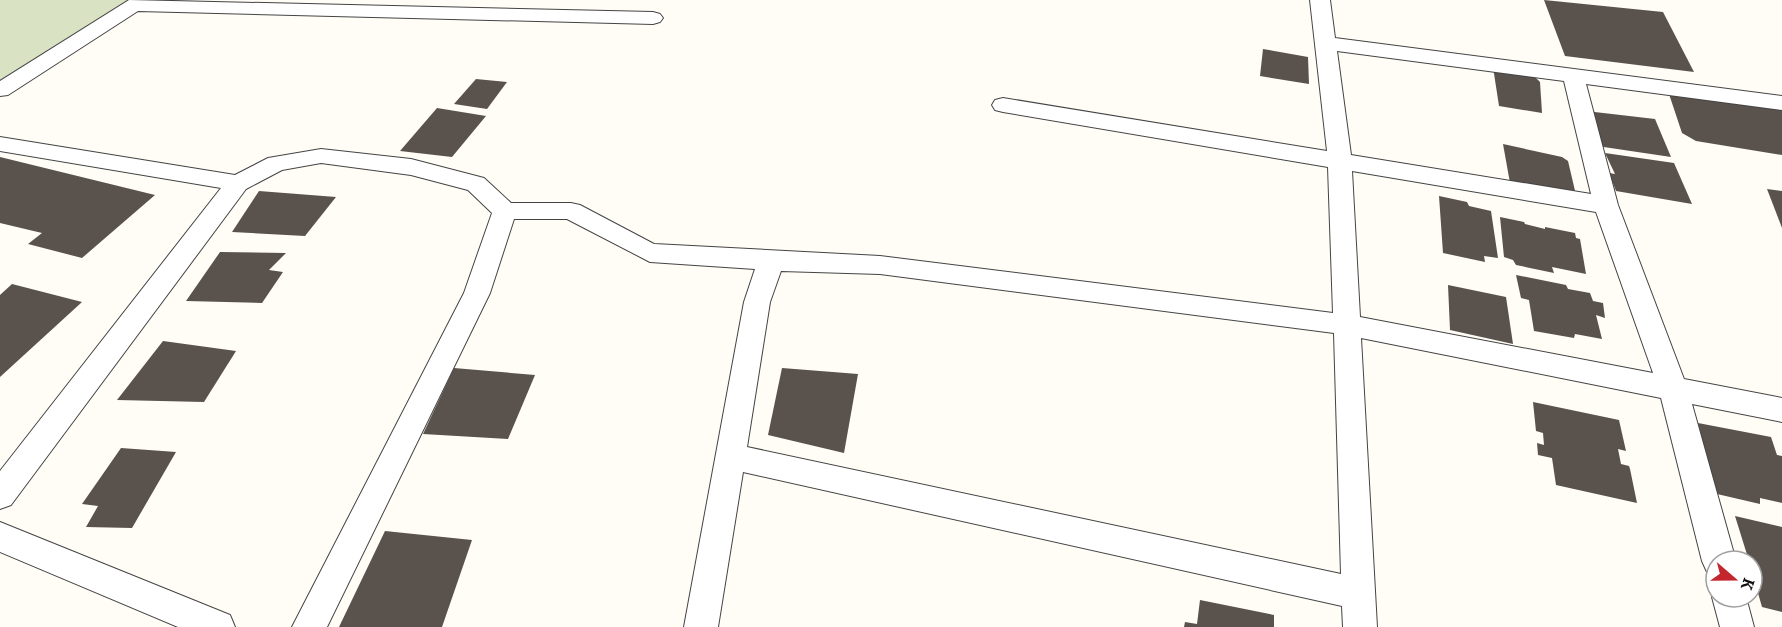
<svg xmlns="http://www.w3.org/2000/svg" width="1782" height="627" viewBox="0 0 1782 627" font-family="Lora,serif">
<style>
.cemetery{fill:#d9e3c4}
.building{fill:#5a524d}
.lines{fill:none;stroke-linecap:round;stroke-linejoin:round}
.minor-casing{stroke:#444;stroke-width:2}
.minor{fill:#fff;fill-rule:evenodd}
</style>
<rect width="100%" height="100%" fill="#fffdf5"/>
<polygon class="cemetery" points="0,0 128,0 0,80"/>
<g class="building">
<polygon points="1544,0 1663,12 1694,72 1565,56"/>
<polygon points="1263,49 1308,57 1309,84 1260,76"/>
<polygon points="1493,67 1531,73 1540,82 1542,113 1499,106"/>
<polygon points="476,79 507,82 487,109 454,104"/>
<polygon points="1668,91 1782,107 1782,155 1696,141 1682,133"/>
<polygon points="437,108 486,116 452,157 400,151"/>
<polygon points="1586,111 1655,119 1671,157 1597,146"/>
<polygon points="1503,144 1562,157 1568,161 1576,195 1510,183"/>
<polygon points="1605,153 1674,163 1692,204 1616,191 1609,173 1615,174"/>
<polygon points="0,157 155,195 82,258 28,244 42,233 0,223"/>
<polygon points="1767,189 1782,191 1782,228"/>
<polygon points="259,191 336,197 305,236 232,232"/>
<polygon points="1439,196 1467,202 1469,206 1491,211 1498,258 1484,256 1485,262 1443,253"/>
<polygon points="1500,217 1524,222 1525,224 1545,229 1545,227 1575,233 1576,238 1580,239 1586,274 1552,267 1554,273 1516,265 1513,260 1504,257"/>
<polygon points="220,252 286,253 269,270 283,272 262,303 186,301"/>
<polygon points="1516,275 1566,285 1568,289 1590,293 1593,301 1603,303 1605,318 1596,315 1602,339 1575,334 1574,338 1534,331 1529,300 1521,298"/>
<polygon points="12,284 82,302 0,377 0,295"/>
<polygon points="1448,285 1506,297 1513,344 1450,330"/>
<polygon points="163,341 236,351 204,402 117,400"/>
<polygon points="454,368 535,375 508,439 423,434"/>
<polygon points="782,368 858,374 844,453 768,435"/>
<polygon points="1533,402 1619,420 1626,451 1618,449 1621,464 1629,466 1630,469 1637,503 1556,485 1552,458 1538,455 1537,443 1544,445 1543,433 1536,431"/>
<polygon points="1698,423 1771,437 1777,455 1782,456 1782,503 1760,498 1760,504 1717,494"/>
<polygon points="121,448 176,452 132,528 86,527 98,506 82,504"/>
<polygon points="1735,516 1782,527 1782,612 1762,607 1752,572 1752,561 1749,561"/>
<polygon points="385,531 472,540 442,627 339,627"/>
<polygon points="1200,600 1274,615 1274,627 1184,627 1185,622 1197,624"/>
</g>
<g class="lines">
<g class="minor-casing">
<g id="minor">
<polygon points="129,0 653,12 660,14 663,18 660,22 653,24 138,11 8,95 0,96 0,81"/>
<path d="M1310,0H1330L1335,38L1782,96V110L1586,84L1618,205L1684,379L1782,398V422L1692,404L1736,561H1716V575L1707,572L1702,561L1661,398L1361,338L1377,627H1343L1342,606L743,472L718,627H684L744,302L755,269L650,262L567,219H514L490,293L327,627H292L464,293L492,213L468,190L411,175L321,163L282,170L246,189L11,505L0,509V471L221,188L0,151V137L235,175L268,158L321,149L411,159L484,178L511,203H571L580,205L654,244L880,256L1333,313L1328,167L1003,112L995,110L992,105L995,100L1003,98L1327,151ZM1337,51L1564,81L1591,194L1351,155ZM1352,171L1596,212L1653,373L1360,317ZM781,271L880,274L1334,333L1341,574L747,447L770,302Z"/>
<polygon points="0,522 230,615 235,627 178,627 0,552"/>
<polygon points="1716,588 1716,597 1746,597 1754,627 1720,627 1712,597"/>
</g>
</g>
<use href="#minor" class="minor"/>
</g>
<g transform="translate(1734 579) rotate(110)"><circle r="28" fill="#ffffff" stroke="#a0a0a0" stroke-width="1.5"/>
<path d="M0-4.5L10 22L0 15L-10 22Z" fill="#c4262e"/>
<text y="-9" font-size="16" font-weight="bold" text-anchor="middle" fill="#111111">K</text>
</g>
</svg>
